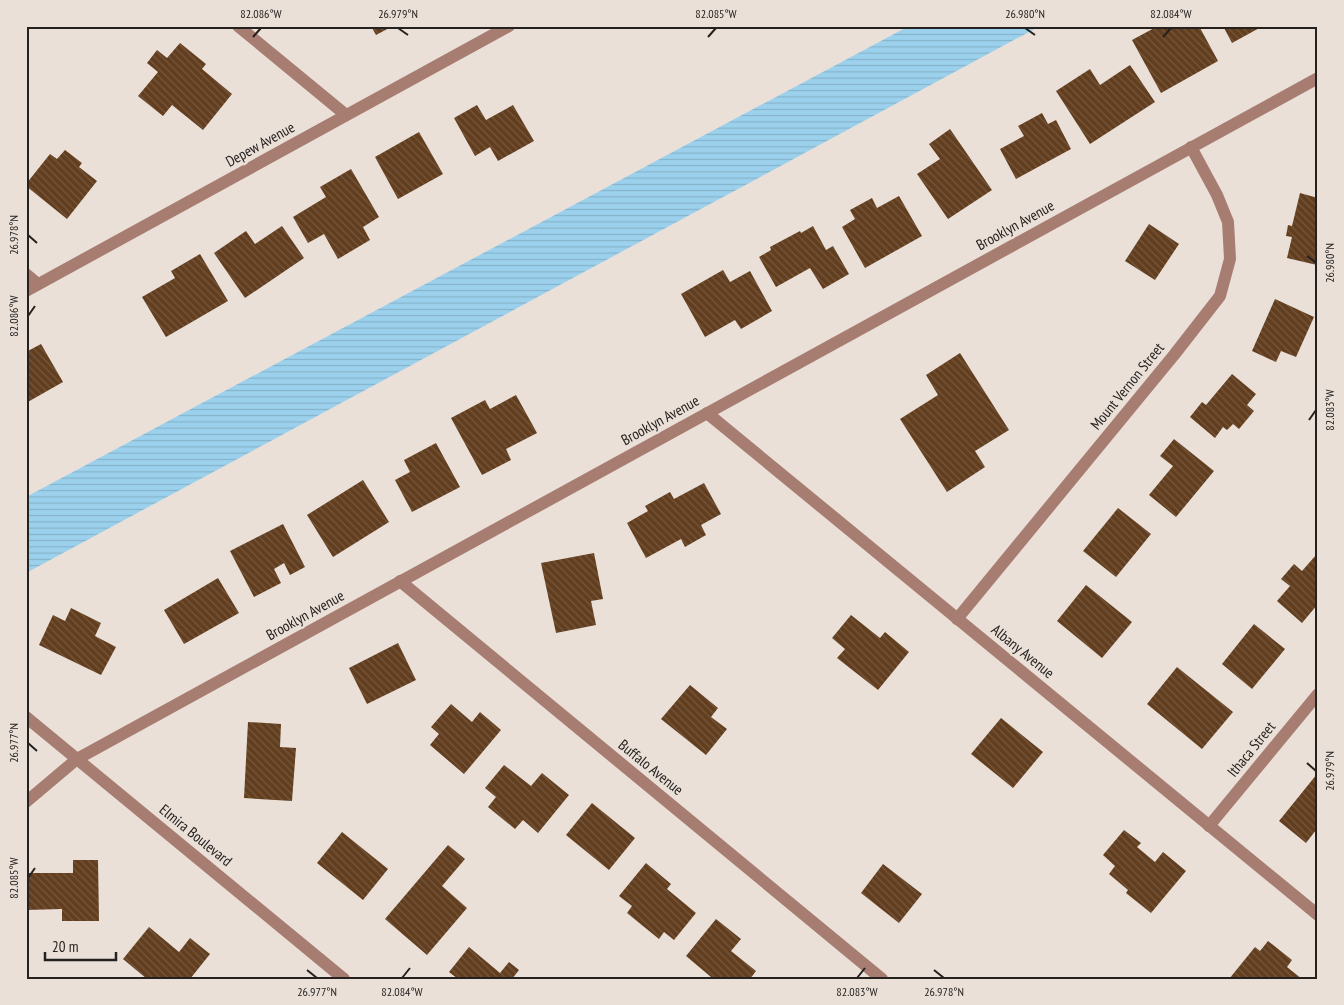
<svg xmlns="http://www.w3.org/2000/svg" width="1344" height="1005" viewBox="0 0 1344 1005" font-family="'PT Sans Narrow',sans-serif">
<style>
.water{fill:url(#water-rules)}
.building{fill:url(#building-back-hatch)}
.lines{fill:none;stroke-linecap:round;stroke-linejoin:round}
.minor{stroke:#a87d71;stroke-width:12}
.ticks{fill:none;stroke:#25211f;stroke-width:2}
.labels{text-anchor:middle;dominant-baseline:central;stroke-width:5;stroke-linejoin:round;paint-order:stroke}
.street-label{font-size:15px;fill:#25211f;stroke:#eae0d8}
.neatline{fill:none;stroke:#25211f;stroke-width:2}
.ticks-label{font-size:12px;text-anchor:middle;fill:#25211f}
</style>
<defs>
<pattern id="water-rules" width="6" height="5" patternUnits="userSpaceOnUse" patternTransform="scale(1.25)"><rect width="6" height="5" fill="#9cd1ed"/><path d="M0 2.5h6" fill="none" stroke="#86b3cb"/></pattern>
<pattern id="building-back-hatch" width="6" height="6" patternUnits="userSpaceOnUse" patternTransform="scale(1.25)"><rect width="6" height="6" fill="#623e1f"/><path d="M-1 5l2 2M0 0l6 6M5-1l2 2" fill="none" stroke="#74573e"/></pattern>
</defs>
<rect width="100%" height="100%" fill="#eae0d8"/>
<polygon class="water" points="909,26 1040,26 26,573 26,497"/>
<g class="building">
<polygon points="371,26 393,26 376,35"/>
<polygon points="1158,26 1199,26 1218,61 1161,93 1132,40"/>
<polygon points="1223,26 1263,26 1232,43"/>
<polygon points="180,43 206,64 202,69 232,94 203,130 172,105 163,116 138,96 158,72 147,63 157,50 167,58"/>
<polygon points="1130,65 1155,102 1090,144 1056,91 1090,69 1100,85"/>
<polygon points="477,105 486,120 513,105 534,141 498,161 490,147 475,156 454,118"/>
<polygon points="1042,113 1048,124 1056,120 1071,149 1016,179 1000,149 1024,136 1018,126"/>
<polygon points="950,129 992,190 948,219 917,174 940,159 929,144"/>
<polygon points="419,132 443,174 398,199 375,157"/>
<polygon points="65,150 82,163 79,167 97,181 67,219 26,186 26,184 50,154 57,159"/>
<polygon points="351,169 379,217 363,227 370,240 338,259 324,234 308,243 293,217 326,197 320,187"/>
<polygon points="1300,193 1318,198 1317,265 1287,258 1292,237 1286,236 1288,225 1292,226"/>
<polygon points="899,196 922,236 865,268 842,227 855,219 850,210 872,198 877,208"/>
<polygon points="1149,224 1179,244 1155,280 1125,261"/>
<polygon points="282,226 304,258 245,298 214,253 246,231 255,244"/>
<polygon points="813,226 826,250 833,246 849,274 823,289 810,268 776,287 759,257 771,250 770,247 800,231 801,233"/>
<polygon points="200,254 228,301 166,337 142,297 175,278 171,271"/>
<polygon points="723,270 730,282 750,271 772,311 741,329 735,320 705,337 681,294"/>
<polygon points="1275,299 1314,317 1296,357 1281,351 1276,362 1252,351"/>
<polygon points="41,344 63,382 26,403 26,352"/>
<polygon points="960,353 1009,430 975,451 985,467 947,492 900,419 938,395 926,375"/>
<polygon points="1232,374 1256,394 1247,405 1254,411 1239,429 1233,424 1227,430 1223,427 1215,438 1190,417 1202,402 1206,405"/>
<polygon points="516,395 537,433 506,449 511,460 482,475 451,418 485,400 490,409"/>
<polygon points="1174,439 1214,471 1176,517 1149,495 1173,466 1160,456"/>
<polygon points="436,443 460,487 412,512 395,480 410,472 404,460"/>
<polygon points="363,480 389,522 333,557 307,515"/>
<polygon points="704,483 721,514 701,525 706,535 685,547 681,539 646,558 627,523 648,511 645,506 670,492 674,499"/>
<polygon points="1118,508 1151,534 1116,577 1083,551"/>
<polygon points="283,524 305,567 290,575 284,563 274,569 281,583 254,597 230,551"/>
<polygon points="594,553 603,599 591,601 596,625 556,633 541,563"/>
<polygon points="1316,555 1318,557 1318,604 1302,623 1277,601 1290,586 1281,579 1294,564 1302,571"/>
<polygon points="218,578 239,613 184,644 164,610"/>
<polygon points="1086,585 1132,622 1102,658 1057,621"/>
<polygon points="71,608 101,623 95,636 116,647 101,675 39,645 53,615 65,621"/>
<polygon points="851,615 880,638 885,632 909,652 878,690 837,658 845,649 832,638"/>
<polygon points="1254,624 1285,649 1252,689 1222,664"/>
<polygon points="398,643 416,680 367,704 349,668"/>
<polygon points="1177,667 1233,712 1202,749 1147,704"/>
<polygon points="690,685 718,708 711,717 727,729 706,755 661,719"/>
<polygon points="451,704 472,722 480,712 501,730 464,774 430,745 439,734 431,727"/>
<polygon points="1001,718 1043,752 1013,788 971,754"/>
<polygon points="248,722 281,724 280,747 296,748 292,801 244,798"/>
<polygon points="504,765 531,786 542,773 569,795 538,833 523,820 515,829 488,807 496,797 485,788"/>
<polygon points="1317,774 1318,831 1316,830 1306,843 1279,821"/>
<polygon points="592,803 635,838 609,870 566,835"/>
<polygon points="1124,830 1141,843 1137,847 1155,862 1163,852 1186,871 1151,913 1126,893 1128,890 1109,874 1115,866 1103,855"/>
<polygon points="342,832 388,869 363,900 317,863"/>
<polygon points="448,845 465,859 442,886 467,908 427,955 385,919"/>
<polygon points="73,860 98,860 99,921 62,921 62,909 26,910 26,873 73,873"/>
<polygon points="646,863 671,884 667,889 696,913 674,940 664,932 659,939 627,913 632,906 619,896"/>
<polygon points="883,864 922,894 899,923 861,893"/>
<polygon points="716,919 741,939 731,951 756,971 750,979 710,979 711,977 686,956"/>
<polygon points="149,927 179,952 190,938 210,954 190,979 147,979 123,959"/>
<polygon points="1268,941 1292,960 1287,967 1302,979 1229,979 1255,947 1260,951"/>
<polygon points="469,947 500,973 509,962 519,970 512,979 458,979 449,972"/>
</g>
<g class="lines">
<g class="minor">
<polyline points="238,26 346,115"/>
<polyline points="26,274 38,284"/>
<polyline points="26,291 509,26"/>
<polyline points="707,413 1318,915"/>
<polyline points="400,581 882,979"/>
<polyline points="957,619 1174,355 1220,296 1230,259 1228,222 1217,195 1191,147"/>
<polyline points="26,717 344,979"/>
<polyline points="26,802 77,759 1318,78"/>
<polyline points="1209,826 1318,694"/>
</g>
</g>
<path class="ticks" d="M398,28L408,35M1025,28L1035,35M253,37L261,28M708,37L716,28M1163,37L1171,28M28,235L37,243M1307,256L1316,263M28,316L35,306M1309,420L1316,410M28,743L37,751M1307,763L1316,771M28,878L35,868M307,970L317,978M934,970L944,978M402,978L410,968M857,978L865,968"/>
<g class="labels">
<g class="street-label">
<text transform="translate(260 144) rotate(-29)">Depew Avenue</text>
<text transform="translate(1015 225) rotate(-29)">Brooklyn Avenue</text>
<text transform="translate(1127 386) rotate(-51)">Mount Vernon Street</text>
<text transform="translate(660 420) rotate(-29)">Brooklyn Avenue</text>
<text transform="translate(305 615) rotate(-29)">Brooklyn Avenue</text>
<text transform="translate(1023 651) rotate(39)">Albany Avenue</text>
<text transform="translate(1251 749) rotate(-51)">Ithaca Street</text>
<text transform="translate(651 767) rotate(39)">Buffalo Avenue</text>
<text transform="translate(196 835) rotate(39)">Elmira Boulevard</text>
</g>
</g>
<rect width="1344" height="1005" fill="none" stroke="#eae0d8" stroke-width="55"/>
<path d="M45 952v8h71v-8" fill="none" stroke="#25211f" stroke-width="2.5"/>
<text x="52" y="952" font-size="15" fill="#25211f" stroke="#eae0d8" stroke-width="4" paint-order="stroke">20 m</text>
<rect x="28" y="28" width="1288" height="950" class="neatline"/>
<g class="ticks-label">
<text x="261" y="18">82.086°W</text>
<text x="398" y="18">26.979°N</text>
<text x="716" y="18">82.085°W</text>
<text x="1025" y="18">26.980°N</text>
<text x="1171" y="18">82.084°W</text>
<text transform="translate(14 235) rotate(-90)" y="4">26.978°N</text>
<text transform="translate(1330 263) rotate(-90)" y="4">26.980°N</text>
<text transform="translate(14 316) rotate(-90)" y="4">82.086°W</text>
<text transform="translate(1330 410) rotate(-90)" y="4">82.083°W</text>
<text transform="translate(14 743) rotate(-90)" y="4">26.977°N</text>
<text transform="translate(1330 771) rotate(-90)" y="4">26.979°N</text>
<text transform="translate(14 878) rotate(-90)" y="4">82.085°W</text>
<text x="317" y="996">26.977°N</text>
<text x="402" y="996">82.084°W</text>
<text x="857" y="996">82.083°W</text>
<text x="944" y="996">26.978°N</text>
</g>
</svg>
